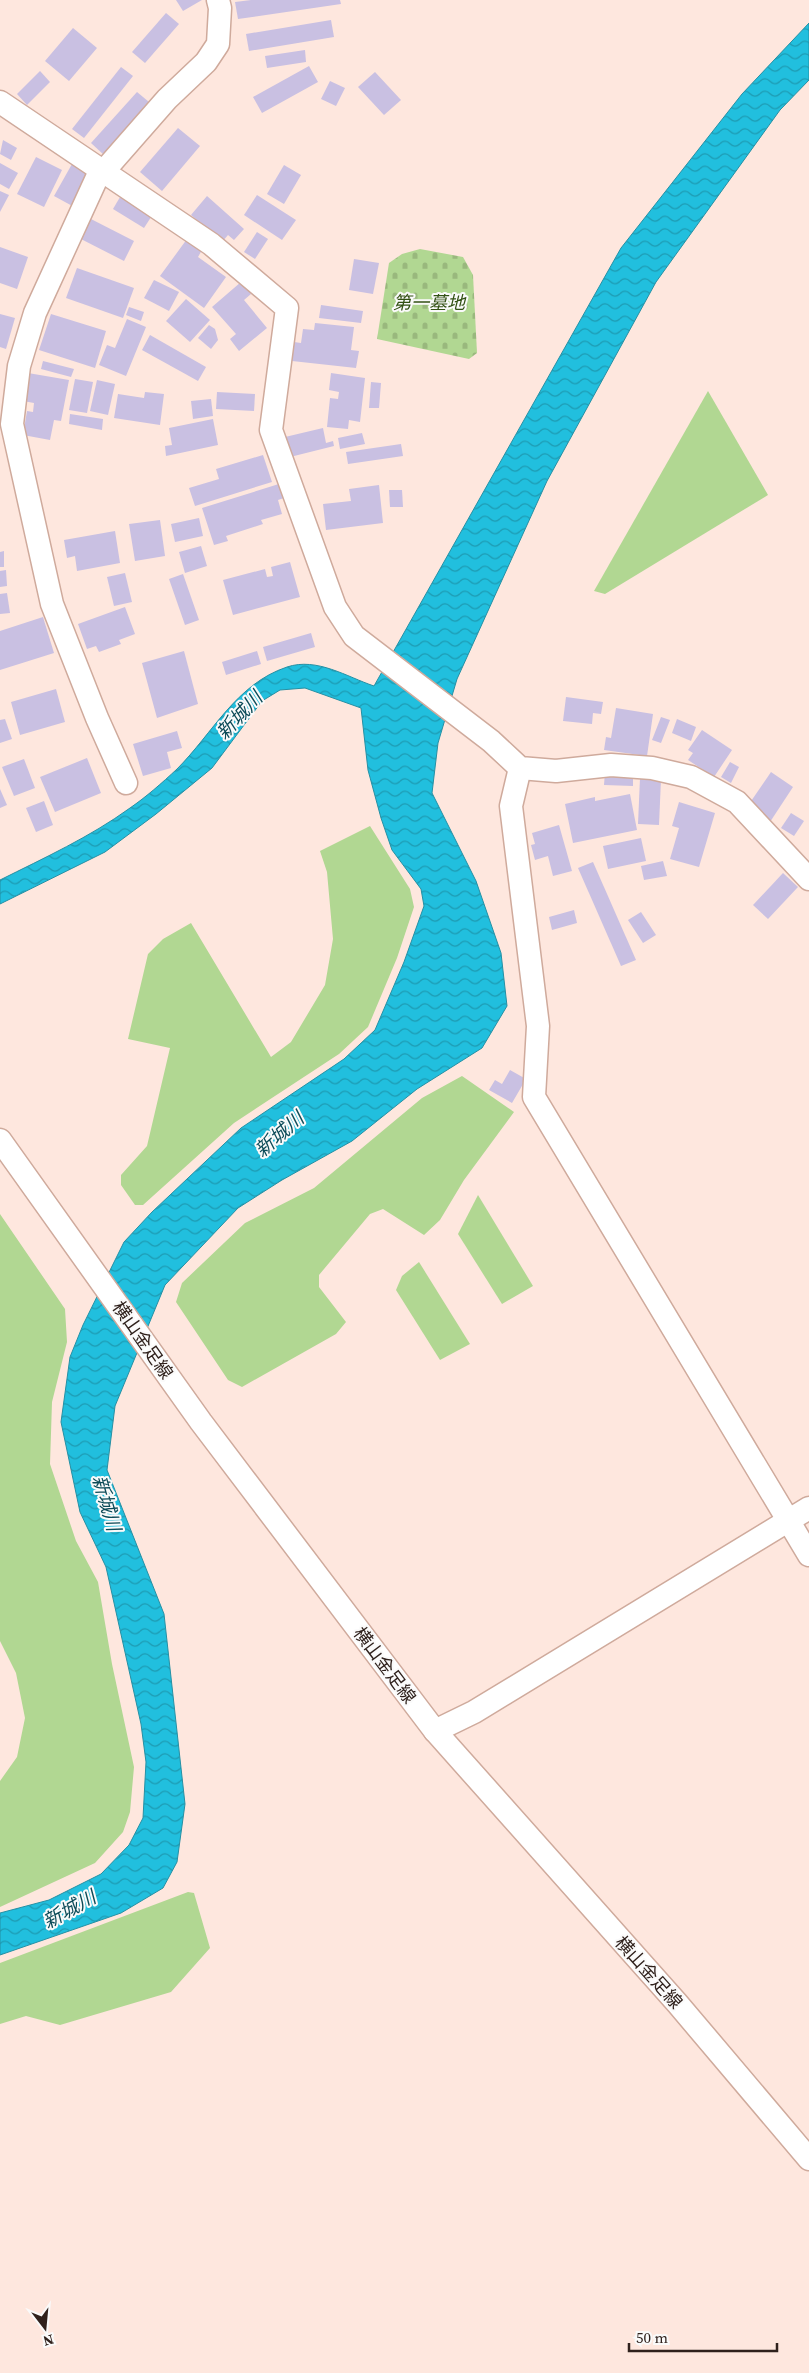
<svg xmlns="http://www.w3.org/2000/svg" width="809" height="2373" viewBox="0 0 809 2373" font-family="'Source Serif 4','Noto Sans JP',serif">
<style>
.green{fill:#b1d792}
.cemetery{fill:url(#cemetery-stones)}
.water{fill:url(#water-waves);stroke:#2590a4}
.building{fill:#c9c0e2}
.lines{fill:none;stroke-linecap:round;stroke-linejoin:round}
.minor-casing{stroke:#cfaa9c;stroke-width:25}
.minor{stroke:#fff;stroke-width:22}
.labels{text-anchor:middle;dominant-baseline:central;stroke-width:4;stroke-linejoin:round;paint-order:stroke}
.park-label{font-size:18px;font-style:italic;fill:#325013;stroke:#fafafa}
.street-label{font-size:18px;fill:#2f211c;stroke:#fafafa}
.water-label{font-size:19px;font-style:italic;fill:#0c4b58;stroke:#fafafa}
</style>
<defs>
<pattern id="cemetery-stones" width="16" height="16" patternUnits="userSpaceOnUse" patternTransform="scale(1.25)"><rect width="16" height="16" fill="#b1d792"/><path d="M2 7V4a2 2 0 0 1 4 0v3zM10 15v-3a2 2 0 0 1 4 0v3z" fill="#99b87d"/></pattern>
<pattern id="water-waves" width="16" height="10" patternUnits="userSpaceOnUse" patternTransform="scale(1.25)"><rect width="16" height="10" fill="#21bfde"/><path d="M0 5q4-4 8 0t8 0" fill="none" stroke="#1d9bb3"/></pattern>
</defs>
<rect width="100%" height="100%" fill="#fee7de"/>
<g class="green">
<polygon points="708,391 768,495 605,594 594,591"/>
<polygon points="370,826 410,889 414,907 397,958 368,1027 339,1054 234,1123 143,1205 135,1205 121,1185 121,1175 147,1146 170,1048 128,1039 148,954 163,939 191,923 271,1057 291,1042 325,985 333,939 327,872 320,851"/>
<polygon points="462,1076 514,1112 464,1180 440,1220 424,1235 383,1209 370,1214 319,1275 319,1287 346,1322 336,1334 242,1387 228,1380 176,1302 182,1283 245,1223 314,1188 422,1098"/>
<polygon points="478,1195 533,1286 502,1304 458,1234"/>
<polygon points="0,1214 65,1309 67,1342 52,1402 50,1464 76,1541 98,1582 112,1664 134,1767 130,1812 123,1832 95,1863 0,1907 0,1781 17,1757 25,1718 16,1673 0,1641"/>
<polygon points="419,1262 470,1344 440,1360 396,1290 402,1276"/>
<polygon points="188,1892 194,1893 210,1948 171,1992 60,2025 26,2016 0,2024 0,1963"/>
</g>
<polygon class="cemetery" points="420,249 463,257 473,275 477,353 469,359 377,339 389,263 402,254"/>
<path class="water" d="M809,23V80L780,110L656,282L547,481L457,679L438,743L432,793L476,881L501,953L507,1006L482,1048L417,1089L352,1141L282,1180L238,1208L165,1285L115,1406L107,1470L164,1614L185,1804L177,1862L163,1888L121,1913L0,1955V1913L49,1900L101,1874L129,1845L143,1818L146,1762L141,1724L106,1567L80,1512L61,1422L70,1357L83,1325L124,1242L152,1212L241,1128L344,1059L375,1030L404,962L424,906L421,889L392,850L381,818L368,770L361,708L305,688L280,690L262,701L212,768L156,814L105,852L0,904V880C44,858 90,837 130,808C146,797 162,783 177,769C213,733 236,684 287,667C317,657 347,677 374,686L621,248L742,94Z"/>
<g class="building">
<polygon points="176,0 202,0 183,11"/>
<polygon points="251,0 340,0 341,4 238,19 235,2"/>
<polygon points="166,13 179,24 145,63 132,52"/>
<polygon points="331,20 334,37 249,51 246,34"/>
<polygon points="73,28 97,48 69,81 45,61"/>
<polygon points="305,50 306,62 267,68 265,56"/>
<polygon points="309,66 318,82 262,113 253,97"/>
<polygon points="121,67 133,76 84,138 72,129"/>
<polygon points="40,71 50,82 27,105 17,94"/>
<polygon points="375,72 401,100 384,115 358,87"/>
<polygon points="330,81 345,88 336,106 321,99"/>
<polygon points="137,92 155,107 104,155 91,143"/>
<polygon points="178,128 200,146 162,191 140,172"/>
<polygon points="3,140 17,148 11,160 0,154"/>
<polygon points="36,157 62,170 44,207 17,194"/>
<polygon points="0,163 18,173 9,189 0,184"/>
<polygon points="72,164 94,176 76,208 54,196"/>
<polygon points="284,165 301,175 284,204 267,194"/>
<polygon points="0,191 9,195 0,212"/>
<polygon points="123,192 155,211 144,228 113,209"/>
<polygon points="257,195 296,220 282,240 244,215"/>
<polygon points="207,196 244,229 234,240 228,235 222,242 191,215"/>
<polygon points="89,218 134,241 124,261 79,238"/>
<polygon points="257,232 268,239 255,259 244,252"/>
<polygon points="187,239 202,250 198,257 226,277 204,308 160,276"/>
<polygon points="0,247 28,257 17,289 0,283"/>
<polygon points="354,259 379,263 373,294 349,290"/>
<polygon points="77,268 134,288 123,318 66,298"/>
<polygon points="154,280 179,292 169,311 144,298"/>
<polygon points="241,282 251,294 244,300 267,328 239,351 230,339 236,334 212,307"/>
<polygon points="186,299 210,320 190,342 166,321"/>
<polygon points="321,305 363,311 361,323 319,318"/>
<polygon points="129,307 144,312 141,321 126,315"/>
<polygon points="0,314 15,318 6,349 0,347"/>
<polygon points="51,314 106,331 95,368 39,350"/>
<polygon points="127,319 146,327 126,376 99,365 107,345 115,348"/>
<polygon points="315,323 354,327 351,350 359,351 356,368 292,361 294,342 301,343 303,329 314,330"/>
<polygon points="209,325 215,329 218,340 211,349 198,338"/>
<polygon points="150,335 206,367 198,381 142,350"/>
<polygon points="43,361 74,369 71,377 41,369"/>
<polygon points="28,373 69,380 61,421 54,420 50,440 23,435 27,411 33,412 34,403 23,401"/>
<polygon points="331,373 365,378 360,422 349,420 348,429 327,427 330,398 338,399 339,392 329,390"/>
<polygon points="75,379 93,382 87,413 69,410"/>
<polygon points="97,380 115,384 108,415 90,411"/>
<polygon points="371,382 381,383 379,408 369,408"/>
<polygon points="145,392 164,394 160,425 114,418 118,394 144,398"/>
<polygon points="217,392 255,394 254,411 216,409"/>
<polygon points="211,399 213,416 193,419 191,401"/>
<polygon points="70,414 103,419 102,430 69,424"/>
<polygon points="213,419 218,445 166,456 165,446 172,445 169,428"/>
<polygon points="323,428 326,443 333,441 334,446 290,457 285,437"/>
<polygon points="362,433 365,444 340,449 338,438"/>
<polygon points="401,444 403,456 348,464 346,452"/>
<polygon points="263,455 272,482 195,506 189,488 219,479 216,469"/>
<polygon points="282,483 287,497 278,500 282,514 261,520 263,524 226,536 228,541 214,545 202,508"/>
<polygon points="379,485 383,523 326,530 323,504 351,501 349,489"/>
<polygon points="389,490 402,490 403,507 390,507"/>
<polygon points="199,518 203,536 175,542 171,524"/>
<polygon points="160,520 165,556 135,561 129,524"/>
<polygon points="115,531 120,563 77,571 75,556 67,558 64,540"/>
<polygon points="201,546 207,566 185,573 179,552"/>
<polygon points="4,551 4,567 0,567 0,552"/>
<polygon points="290,562 300,597 233,615 223,580 265,569 267,577 273,576 271,567"/>
<polygon points="6,570 7,586 0,587 0,571"/>
<polygon points="125,573 132,602 114,606 107,577"/>
<polygon points="183,574 199,620 185,625 169,579"/>
<polygon points="7,593 10,613 0,614 0,594"/>
<polygon points="125,607 135,634 119,640 121,644 99,652 96,646 87,649 78,624"/>
<polygon points="43,617 54,653 0,670 0,631"/>
<polygon points="311,633 315,647 267,661 263,647"/>
<polygon points="184,651 198,704 157,718 142,663"/>
<polygon points="257,651 261,664 226,675 222,662"/>
<polygon points="56,689 65,722 20,735 11,702"/>
<polygon points="566,697 603,702 601,714 593,713 592,724 563,721"/>
<polygon points="616,708 653,714 647,756 604,750 606,737 611,738"/>
<polygon points="661,717 670,720 661,743 652,740"/>
<polygon points="5,719 12,739 0,743 0,720"/>
<polygon points="677,719 696,727 691,741 672,733"/>
<polygon points="702,730 732,750 714,777 688,760 693,753 688,750"/>
<polygon points="177,731 182,748 167,752 171,768 143,776 133,744"/>
<polygon points="87,758 101,793 55,812 40,777"/>
<polygon points="24,759 35,788 14,796 2,767"/>
<polygon points="730,762 739,767 731,783 721,777"/>
<polygon points="605,772 633,773 633,786 604,785"/>
<polygon points="771,772 793,787 770,822 747,807"/>
<polygon points="640,778 661,779 659,825 638,824"/>
<polygon points="0,789 7,805 0,808"/>
<polygon points="630,794 637,830 573,843 565,804 595,797 595,801"/>
<polygon points="44,801 53,825 36,832 26,808"/>
<polygon points="679,802 715,813 699,867 670,859 679,828 672,826"/>
<polygon points="791,813 804,821 794,836 781,828"/>
<polygon points="559,825 572,871 553,876 548,856 535,860 531,845 535,844 532,833"/>
<polygon points="641,838 646,861 608,869 603,846"/>
<polygon points="663,861 667,876 644,880 641,866"/>
<polygon points="593,862 636,960 621,966 578,868"/>
<polygon points="783,873 798,887 768,919 753,905"/>
<polygon points="574,910 577,923 552,930 549,917"/>
<polygon points="641,912 656,935 643,943 628,920"/>
<polygon points="510,1070 526,1079 512,1103 489,1090 495,1080 502,1084"/>
</g>
<g class="lines">
<g class="minor-casing">
<g id="minor">
<polyline points="0,102 211,244 287,308 271,430 335,607 354,636 491,741 520,768 556,771 611,765 652,768 691,777 737,802 809,879"/>
<polyline points="100,171 35,313 19,366 12,424 52,604 97,718 126,783"/>
<polyline points="103,172 167,99 206,62 218,44 220,8 218,0"/>
<polyline points="520,768 511,806 538,1026 534,1097 809,1555"/>
<polyline points="0,1140 201,1422 435,1731 677,2003 809,2159"/>
<polyline points="435,1731 474,1712 809,1508"/>
</g>
</g>
<use href="#minor" class="minor"/>
</g>
<g class="labels">
<g class="park-label">
<text x="429" y="302">第一墓地</text>
</g>
<g class="street-label">
<text transform="translate(143 1340) rotate(55)">横山金足線</text>
<text transform="translate(385 1665) rotate(53)">横山金足線</text>
<text transform="translate(649 1972) rotate(48)">横山金足線</text>
</g>
<g class="water-label">
<text transform="translate(239 715) rotate(-47)">新城川</text>
<text transform="translate(279 1134) rotate(-41)">新城川</text>
<text transform="translate(107 1503) rotate(74)">新城川</text>
<text transform="translate(69 1909) rotate(-29)">新城川</text>
</g>
</g>
<g transform="translate(45 2328) rotate(164)" stroke="#fafafa" stroke-width="4" paint-order="stroke">
<path d="M0-4L9 19L0 12L-9 19Z" fill="#2f211c"/>
<text y="-8" font-size="14" font-weight="bold" text-anchor="middle" fill="#2f211c">N</text>
</g>
<path d="M629 2343v8h148v-8" fill="none" stroke="#2f211c" stroke-width="2.5"/>
<text x="636" y="2343" font-size="15" fill="#2f211c" stroke="#fafafa" stroke-width="4" paint-order="stroke">50 m</text>
</svg>
